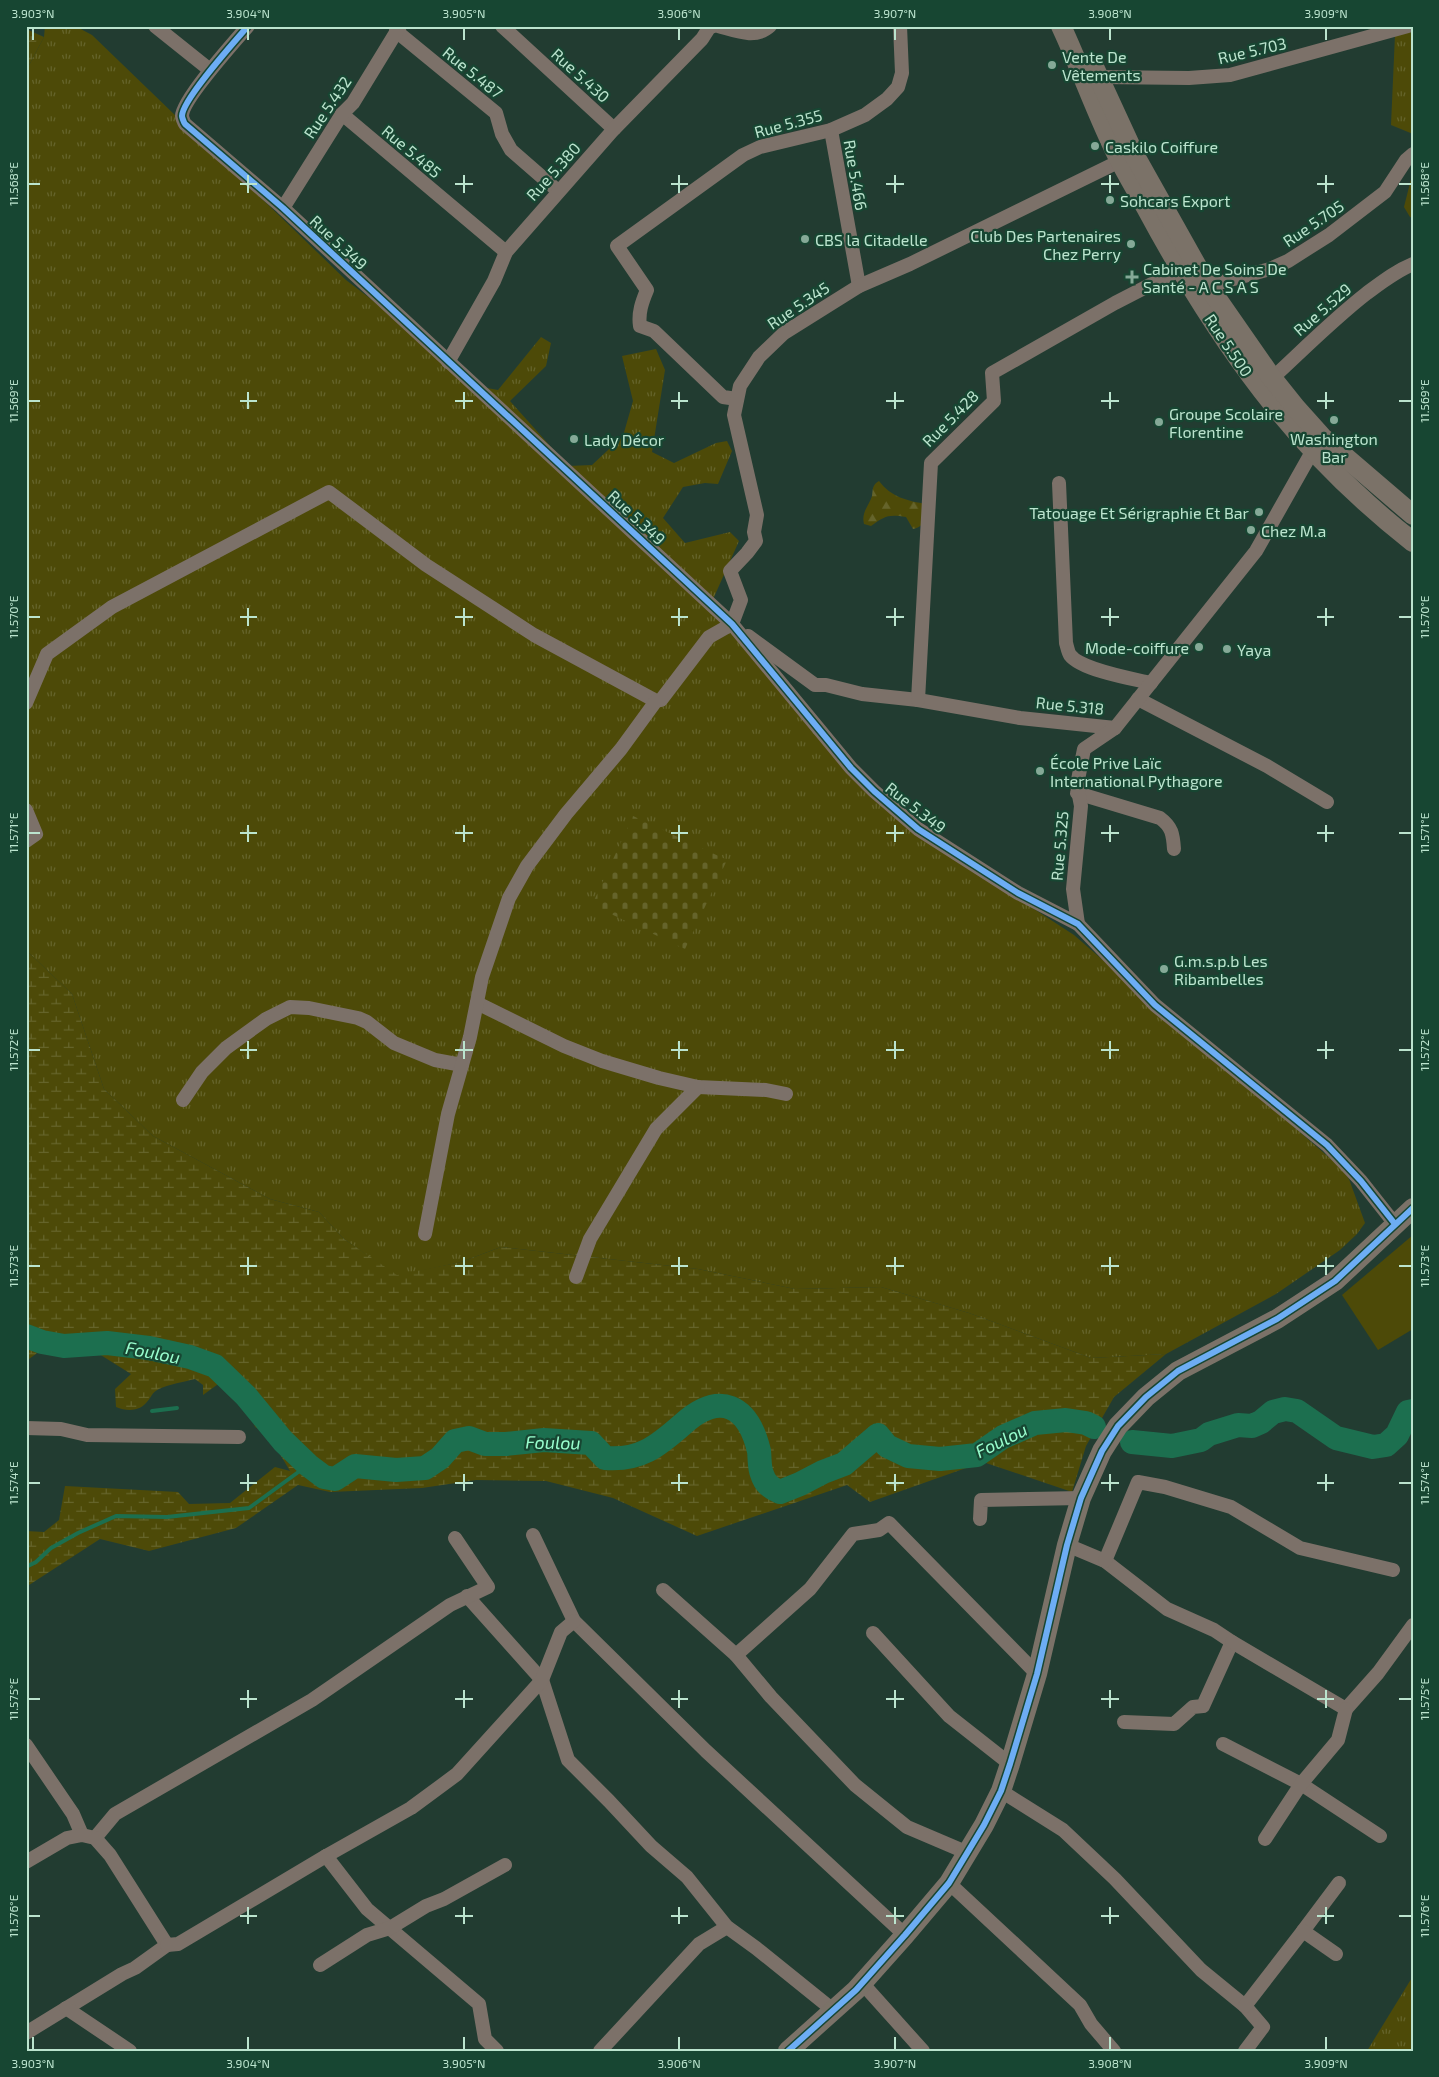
<svg xmlns="http://www.w3.org/2000/svg" width="1439" height="2077" viewBox="0 0 1439 2077" font-family="'Exo 2',sans-serif">
<style>
.grass{fill:url(#grass-tufts)}
.forest{fill:url(#forest-firs)}
.wetland{fill:url(#wetland-marsh)}
.cemetery{fill:url(#cemetery-stones)}
.park{fill:#4d4a08}
.lines{fill:none;stroke-linecap:round;stroke-linejoin:round}
.stream{stroke:#1c6f4f;stroke-width:4}
.river{stroke:#1c6f4f;stroke-width:24}
.street{stroke:#7c7169;stroke-width:14}
.secondary{stroke:#7b7268;stroke-width:20}
.cycleway-casing{stroke:#174632;stroke-width:9}
.cycleway{stroke:#6dadf4;stroke-width:6}
.ticks{fill:none;stroke:#bbe4ce;stroke-width:2}
.poi-dot{fill:#85a997;stroke:#174632;stroke-width:2}
.labels{text-anchor:middle;dominant-baseline:central;stroke-width:4.5;stroke-linejoin:round;paint-order:stroke}
.street-label{font-size:16px;fill:#bbe4ce;stroke:#174632}
.poi-label{font-size:16px;fill:#bbe4ce;stroke:#174632;text-anchor:start}
.water-label{font-size:18px;font-style:italic;fill:#98fdcd;stroke:#174632}
.neatline{fill:none;stroke:#bbe4ce;stroke-width:2}
.ticks-label{font-size:12px;text-anchor:middle;fill:#bbe4ce}
</style>
<defs>
<pattern id="grass-tufts" width="24" height="20" patternUnits="userSpaceOnUse" patternTransform="scale(1.25)"><rect width="24" height="20" fill="#4d4a08"/><path d="M3 7l-1-3M5 7V3M7 7l1-3M15 17l-1-3M17 17v-4M19 17l1-3" fill="none" stroke="#65642b"/></pattern>
<pattern id="forest-firs" width="22" height="20" patternUnits="userSpaceOnUse" patternTransform="scale(1.25)"><rect width="22" height="20" fill="#4d4a08"/><path d="M5 1l3.5 6h-7zM16 11l3.5 6h-7z" fill="#65642b"/></pattern>
<pattern id="wetland-marsh" width="20" height="14" patternUnits="userSpaceOnUse" patternTransform="scale(1.25)"><rect width="20" height="14" fill="#4d4a08"/><path d="M1 5h8M5 5V1M11 12h8M15 12V8" fill="none" stroke="#65642b"/></pattern>
<pattern id="cemetery-stones" width="16" height="16" patternUnits="userSpaceOnUse" patternTransform="scale(1.25)"><rect width="16" height="16" fill="#4d4a08"/><path d="M2 7V4a2 2 0 0 1 4 0v3zM10 15v-3a2 2 0 0 1 4 0v3z" fill="#65642b"/></pattern>
</defs>
<rect width="100%" height="100%" fill="#223c31"/>
<g class="grass">
<polygon points="45,26 75,26 92,35 346,280 487,388 498,390 541,337 551,343 546,366 510,401 568,466 592,465 623,436 633,401 622,356 656,349 665,370 652,452 674,463 716,443 727,441 732,451 718,484 705,483 683,487 663,518 685,543 730,532 739,541 714,597 714,610 922,836 1074,935 1341,1168 1349,1179 1365,1223 1357,1234 1340,1250 1276,1294 1166,1354 1091,1358 969,1313 881,1287 795,1289 698,1269 501,1247 461,1262 397,1276 344,1239 319,1212 270,1199 153,1136 104,1089 72,994 26,950 26,71 44,37"/>
<polygon points="1413,30 1413,134 1391,125 1395,35"/>
<polygon points="1413,171 1413,218 1410,217 1404,207"/>
<polygon points="1413,1976 1413,2051 1367,2051"/>
</g>
<path class="forest" d="M879,481C891,497 907,501 927,504C925,517 927,526 913,529L906,517C888,514 885,516 871,526L864,524C861,512 869,506 872,496C873,489 872,485 879,481Z"/>
<g class="wetland">
<polygon points="26,29 44,37 26,71"/>
<path d="M26,950L72,994L104,1089L153,1136L270,1199L319,1212L344,1239L397,1275L461,1262L501,1247L698,1269L795,1289L881,1287L969,1313L1091,1358L1166,1354L1114,1397L1086,1446L1072,1492L983,1462L870,1502L847,1485L697,1536L613,1498L546,1481L476,1480L422,1488L330,1492L298,1485L236,1528L149,1551L100,1539L26,1587V1531L44,1532L59,1520L65,1486L178,1492L189,1504L230,1503L275,1467L290,1471L268,1434L255,1427L250,1410L221,1382L203,1395V1385L195,1379C183,1382 170,1384 159,1389C151,1393 152,1397 146,1403C138,1412 126,1411 116,1407L115,1389L131,1374L88,1347H68L40,1351L29,1359L26,1356Z"/>
</g>
<polygon class="cemetery" points="633,816 727,860 685,949 592,905"/>
<polygon class="park" points="1413,1235 1413,1329 1378,1350 1342,1295"/>
<g class="lines">
<g class="stream">
<polyline points="152,1411 177,1408"/>
<polyline points="26,1567 36,1562 51,1548 78,1533 116,1516 167,1517 249,1508 308,1465"/>
</g>
<g class="river">
<path d="M26,1336L42,1342L64,1346L107,1343L149,1348L190,1357L215,1366L246,1396L283,1441L308,1465L324,1477L335,1479L355,1466L396,1470L425,1468L440,1458L455,1441L469,1438L485,1444H506L544,1440L591,1443L605,1458C640,1461 658,1446 683,1424C720,1391 748,1405 759,1451C760,1459 759,1467 762,1474C765,1484 771,1488 780,1492L800,1484L823,1472L844,1464L878,1435L887,1446L908,1456L940,1459L977,1455L1003,1437L1035,1423L1066,1420L1086,1423L1094,1427"/>
<polyline points="1132,1442 1172,1446 1201,1440 1209,1434 1238,1425 1252,1426 1261,1422 1273,1412 1285,1409 1297,1411 1336,1438 1373,1447 1386,1445 1397,1435 1408,1412 1413,1411"/>
</g>
<g class="street">
<polyline points="155,26 210,70"/>
<path d="M248,26C235,41 182,100 182,116C182,117 184,123 185,124L283,208L732,624L851,768L874,791L918,829L1018,893L1078,924L1155,1005L1327,1145L1361,1181L1395,1224"/>
<polyline points="502,26 614,129"/>
<path d="M718,26C734,30 755,40 770,26"/>
<polyline points="396,31 496,113 502,134 511,150 558,191"/>
<polyline points="1099,77 1189,78 1230,75 1408,26"/>
<polyline points="342,114 506,252"/>
<polyline points="831,130 859,286"/>
<polyline points="283,208 342,114 353,103 400,26"/>
<polyline points="1208,286 1270,269 1288,261 1329,235 1385,192 1406,160 1413,154"/>
<polyline points="448,362 494,281 506,252 614,129 702,39 709,28 713,26"/>
<path d="M1266,384C1300,353 1331,321 1367,293C1382,282 1396,271 1413,264"/>
<path d="M737,399L723,397L654,331L640,326C638,313 642,302 647,290L617,246L743,155L760,147L831,130L865,115L887,99L898,87L902,73L900,26"/>
<path d="M1059,483L1066,643C1067,646 1068,652 1070,655C1081,670 1133,679 1151,683"/>
<polyline points="732,624 741,600 730,571 747,553 756,541 754,532 757,515 734,415 740,386 759,357 784,333 859,286 910,264 1120,161"/>
<polyline points="748,636 815,685 826,685 862,694 918,700 1020,718 1115,728"/>
<polyline points="1138,699 1267,766 1327,802"/>
<polyline points="918,700 931,463 994,401 992,373 1115,303 1179,270"/>
<polyline points="26,703 47,654 112,607 329,492 426,565 534,635 656,701"/>
<path d="M1077,793L1160,818C1172,827 1173,834 1174,849"/>
<polyline points="26,810 36,834 26,841"/>
<polyline points="1078,924 1073,889 1081,806 1077,785 1084,749 1115,728 1256,551 1317,443"/>
<polyline points="477,1003 564,1046 602,1061 659,1078 698,1087 766,1090 786,1094"/>
<polyline points="183,1100 202,1072 226,1048 266,1019 290,1007 309,1008 358,1018 367,1022 394,1043 435,1060 462,1065"/>
<polyline points="425,1234 448,1114 470,1037 482,977 509,898 527,866 566,814 621,749 656,701 661,700 709,637 732,624"/>
<polyline points="576,1277 590,1239 656,1129 698,1087"/>
<polyline points="26,1428 61,1429 87,1435 239,1437"/>
<polyline points="980,1519 981,1500 1081,1498"/>
<polyline points="533,1535 574,1621 706,1751 905,1935"/>
<polyline points="1067,1545 1105,1561 1167,1609 1214,1630 1232,1642 1203,1706 1193,1707 1174,1724 1124,1722"/>
<polyline points="1105,1561 1138,1482 1165,1487 1231,1507 1300,1548 1393,1570"/>
<polyline points="663,1590 736,1655 771,1697 855,1785 907,1827 968,1853"/>
<polyline points="467,1596 542,1680 568,1760 609,1801 651,1846 687,1877 727,1927 756,1948 833,2010"/>
<polyline points="873,1633 949,1716 1010,1764"/>
<polyline points="1232,1642 1346,1709 1378,1673 1413,1625"/>
<polyline points="736,1655 810,1589 853,1534 879,1530 889,1523 1037,1674"/>
<polyline points="1223,1744 1301,1784 1380,1836"/>
<polyline points="26,1745 73,1814 82,1835"/>
<polyline points="1001,1791 1063,1830 1115,1879 1201,1970 1245,2006 1263,2027 1245,2051"/>
<polyline points="95,1838 115,1814 312,1700 450,1605 488,1587 455,1538"/>
<polyline points="1265,1839 1301,1784 1338,1740 1346,1709"/>
<polyline points="326,1856 367,1909 479,2004 485,2039 497,2051"/>
<polyline points="26,1862 67,1838 82,1835 95,1838 110,1855 167,1945 135,1968 122,1974 26,2033"/>
<polyline points="949,1883 1080,2005 1091,2024 1114,2051"/>
<polyline points="1303,1931 1339,1883"/>
<polyline points="167,1945 178,1944 326,1856 411,1808 457,1774 542,1680 561,1632 574,1621"/>
<polyline points="320,1965 367,1935 390,1928 426,1906 444,1899 505,1865"/>
<polyline points="862,1983 923,2051"/>
<polyline points="1245,2006 1303,1931 1336,1954"/>
<polyline points="66,2008 130,2051"/>
<polyline points="600,2051 699,1944 727,1927"/>
</g>
<g class="secondary">
<path d="M1061,26C1082,71 1098,118 1120,161C1129,178 1139,195 1148,211C1218,341 1295,450 1413,542"/>
<polyline points="1094,67 1135,156 1208,286 1272,378 1296,408 1322,437 1413,515"/>
<polyline points="788,2051 856,1990 905,1935 949,1883 984,1825 1001,1791 1010,1764 1037,1674 1067,1545 1081,1498 1102,1451 1118,1426 1146,1397 1178,1371 1277,1319 1335,1281 1413,1208"/>
</g>
<g class="cycleway-casing">
<g id="cycleway">
<path d="M248,26C235,41 182,100 182,116C182,117 184,123 185,124L283,208L732,624L851,768L874,791L918,829L1018,893L1078,924L1155,1005L1327,1145L1361,1181L1395,1224"/>
<polyline points="788,2051 856,1990 905,1935 949,1883 984,1825 1001,1791 1010,1764 1037,1674 1067,1545 1081,1498 1102,1451 1118,1426 1146,1397 1178,1371 1277,1319 1335,1281 1413,1208"/>
</g>
</g>
<use href="#cycleway" class="cycleway"/>
</g>
<path class="ticks" d="M33,28V40M248,28V40M464,28V40M679,28V40M895,28V40M1110,28V40M1326,28V40M248,175V193M464,175V193M679,175V193M895,175V193M1110,175V193M1326,175V193M28,184H40M240,184H257M455,184H473M671,184H688M886,184H904M1101,184H1119M1317,184H1334M1399,184H1412M248,392V409M464,392V409M679,392V409M895,392V409M1110,392V409M1326,392V409M28,401H40M240,401H257M455,401H473M671,401H688M886,401H904M1101,401H1119M1317,401H1334M1399,401H1412M248,608V626M464,608V626M679,608V626M895,608V626M1110,608V626M1326,608V626M28,617H40M240,617H257M455,617H473M671,617H688M886,617H904M1101,617H1119M1317,617H1334M1399,617H1412M248,825V842M464,825V842M679,825V842M895,825V842M1110,825V842M1326,825V842M28,833H40M240,833H257M455,833H473M671,833H688M886,833H904M1101,833H1119M1317,833H1334M1399,833H1412M248,1041V1059M464,1041V1059M679,1041V1059M895,1041V1059M1110,1041V1059M1326,1041V1059M28,1050H40M240,1050H257M455,1050H473M671,1050H688M886,1050H904M1101,1050H1119M1317,1050H1334M1399,1050H1412M248,1257V1275M464,1257V1275M679,1257V1275M895,1257V1275M1110,1257V1275M1326,1257V1275M28,1266H40M240,1266H257M455,1266H473M671,1266H688M886,1266H904M1101,1266H1119M1317,1266H1334M1399,1266H1412M248,1474V1491M464,1474V1491M679,1474V1491M895,1474V1491M1110,1474V1491M1326,1474V1491M28,1483H40M240,1483H257M455,1483H473M671,1483H688M886,1483H904M1101,1483H1119M1317,1483H1334M1399,1483H1412M248,1690V1708M464,1690V1708M679,1690V1708M895,1690V1708M1110,1690V1708M1326,1690V1708M28,1699H40M240,1699H257M455,1699H473M671,1699H688M886,1699H904M1101,1699H1119M1317,1699H1334M1399,1699H1412M248,1907V1924M464,1907V1924M679,1907V1924M895,1907V1924M1110,1907V1924M1326,1907V1924M28,1916H40M240,1916H257M455,1916H473M671,1916H688M886,1916H904M1101,1916H1119M1317,1916H1334M1399,1916H1412M33,2037V2050M248,2037V2050M464,2037V2050M679,2037V2050M895,2037V2050M1110,2037V2050M1326,2037V2050"/>
<g class="poi-dot">
<circle cx="1052" cy="65" r="5"/>
<circle cx="1095" cy="146" r="5"/>
<circle cx="1110" cy="200" r="5"/>
<circle cx="805" cy="239" r="5"/>
<circle cx="1131" cy="244" r="5"/>
<path d="M1129.5 269.5h5v5h5v5h-5v5h-5v-5h-5v-5h5z"/>
<circle cx="1334" cy="420" r="5"/>
<circle cx="1159" cy="422" r="5"/>
<circle cx="574" cy="439" r="5"/>
<circle cx="1259" cy="512" r="5"/>
<circle cx="1251" cy="530" r="5"/>
<circle cx="1199" cy="647" r="5"/>
<circle cx="1227" cy="649" r="5"/>
<circle cx="1040" cy="771" r="5"/>
<circle cx="1164" cy="969" r="5"/>
</g>
<g class="labels">
<g class="street-label">
<text transform="translate(1252 50) rotate(-13)">Rue 5.703</text>
<text transform="translate(473 72) rotate(39)">Rue 5.487</text>
<text transform="translate(581 75) rotate(42)">Rue 5.430</text>
<text transform="translate(327 107) rotate(-56)">Rue 5.432</text>
<text transform="translate(788 123) rotate(-15)">Rue 5.355</text>
<text transform="translate(412 151) rotate(40)">Rue 5.485</text>
<text transform="translate(553 171) rotate(-48)">Rue 5.380</text>
<text transform="translate(856 175) rotate(80)">Rue 5.466</text>
<text transform="translate(1313 223) rotate(-34)">Rue 5.705</text>
<text transform="translate(339 242) rotate(43)">Rue 5.349</text>
<text transform="translate(798 305) rotate(-34)">Rue 5.345</text>
<text transform="translate(1322 309) rotate(-41)">Rue 5.529</text>
<text transform="translate(1229 345) rotate(56)">Rue 5.500</text>
<text transform="translate(950 418) rotate(-45)">Rue 5.428</text>
<text transform="translate(637 517) rotate(43)">Rue 5.349</text>
<text transform="translate(1070 705) rotate(6)">Rue 5.318</text>
<text transform="translate(916 807) rotate(38)">Rue 5.349</text>
<text transform="translate(1059 846) rotate(-85)">Rue 5.325</text>
</g>
<g class="poi-label">
<text x="1062" y="56">Vente De<tspan x="1062" dy="18">Vêtements</tspan></text>
<text x="1105" y="146">Caskilo Coiffure</text>
<text x="1120" y="200">Sohcars Export</text>
<text x="1121" y="235" text-anchor="end">Club Des Partenaires<tspan x="1121" dy="18">Chez Perry</tspan></text>
<text x="815" y="239">CBS la Citadelle</text>
<text x="1143" y="268">Cabinet De Soins De<tspan x="1143" dy="18">Santé - A C S A S</tspan></text>
<text x="1169" y="413">Groupe Scolaire<tspan x="1169" dy="18">Florentine</tspan></text>
<text x="1334" y="438" text-anchor="middle">Washington<tspan x="1334" dy="18">Bar</tspan></text>
<text x="584" y="439">Lady Décor</text>
<text x="1249" y="512" text-anchor="end">Tatouage Et Sérigraphie Et Bar</text>
<text x="1261" y="530">Chez M.a</text>
<text x="1189" y="647" text-anchor="end">Mode-coiffure</text>
<text x="1237" y="649">Yaya</text>
<text x="1050" y="762">École Prive Laïc<tspan x="1050" dy="18">International Pythagore</tspan></text>
<text x="1174" y="960">G.m.s.p.b Les<tspan x="1174" dy="18">Ribambelles</tspan></text>
</g>
<g class="water-label">
<text transform="translate(153 1352) rotate(11)">Foulou</text>
<text transform="translate(1001 1440) rotate(-26)">Foulou</text>
<text transform="translate(553 1442) rotate(1)">Foulou</text>
</g>
</g>
<rect width="1439" height="2077" fill="none" stroke="#174632" stroke-width="55"/>
<rect x="28" y="28" width="1384" height="2022" class="neatline"/>
<g class="ticks-label">
<text x="33" y="18">3.903°N</text>
<text x="248" y="18">3.904°N</text>
<text x="464" y="18">3.905°N</text>
<text x="679" y="18">3.906°N</text>
<text x="895" y="18">3.907°N</text>
<text x="1110" y="18">3.908°N</text>
<text x="1326" y="18">3.909°N</text>
<text transform="translate(1425 184) rotate(-90)" y="4">11.568°E</text>
<text transform="translate(14 184) rotate(-90)" y="4">11.568°E</text>
<text transform="translate(1425 401) rotate(-90)" y="4">11.569°E</text>
<text transform="translate(14 401) rotate(-90)" y="4">11.569°E</text>
<text transform="translate(1425 617) rotate(-90)" y="4">11.570°E</text>
<text transform="translate(14 617) rotate(-90)" y="4">11.570°E</text>
<text transform="translate(1425 833) rotate(-90)" y="4">11.571°E</text>
<text transform="translate(14 833) rotate(-90)" y="4">11.571°E</text>
<text transform="translate(1425 1050) rotate(-90)" y="4">11.572°E</text>
<text transform="translate(14 1050) rotate(-90)" y="4">11.572°E</text>
<text transform="translate(1425 1266) rotate(-90)" y="4">11.573°E</text>
<text transform="translate(14 1266) rotate(-90)" y="4">11.573°E</text>
<text transform="translate(14 1483) rotate(-90)" y="4">11.574°E</text>
<text transform="translate(1425 1483) rotate(-90)" y="4">11.574°E</text>
<text transform="translate(14 1699) rotate(-90)" y="4">11.575°E</text>
<text transform="translate(1425 1699) rotate(-90)" y="4">11.575°E</text>
<text transform="translate(1425 1916) rotate(-90)" y="4">11.576°E</text>
<text transform="translate(14 1916) rotate(-90)" y="4">11.576°E</text>
<text x="33" y="2068">3.903°N</text>
<text x="248" y="2068">3.904°N</text>
<text x="464" y="2068">3.905°N</text>
<text x="679" y="2068">3.906°N</text>
<text x="895" y="2068">3.907°N</text>
<text x="1110" y="2068">3.908°N</text>
<text x="1326" y="2068">3.909°N</text>
</g>
</svg>
